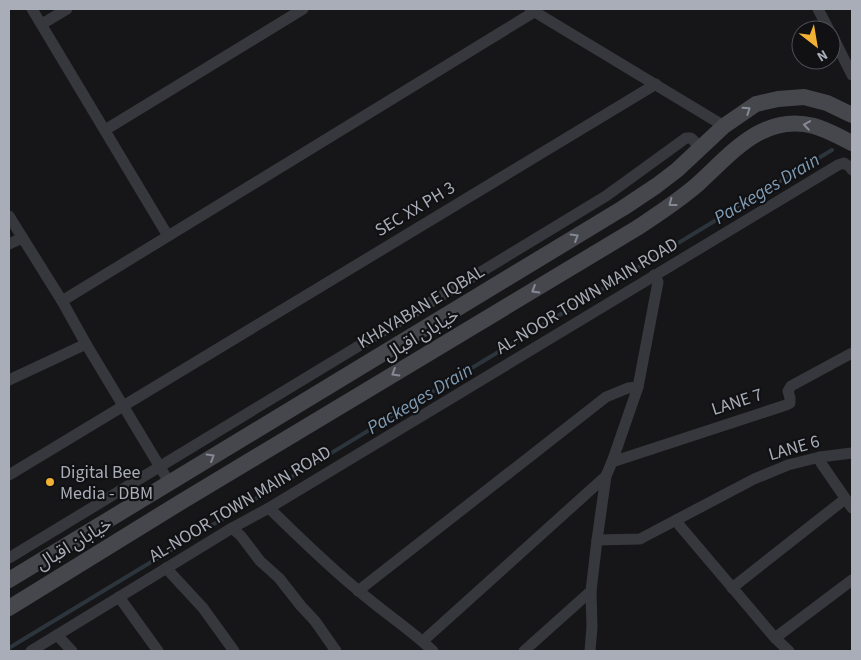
<svg xmlns="http://www.w3.org/2000/svg" width="861" height="660" viewBox="0 0 861 660" font-family="'Source Sans 3','Noto Sans Arabic',sans-serif">
<style>
.lines{fill:none;stroke-linecap:round;stroke-linejoin:round}
.stream{stroke:#2c353c;stroke-width:4}
.street{stroke:#37383d;stroke-width:11}
.secondary{stroke:#45474d;stroke-width:16}
.oneway{stroke:#858993}
.poi-dot{fill:#f2b134;stroke:#111113;stroke-width:2}
.labels{text-anchor:middle;dominant-baseline:central;stroke-width:4.5;stroke-linejoin:round;paint-order:stroke}
.street-label{font-size:18px;fill:#a8adb8;stroke:#111113}
.poi-label{font-size:18px;fill:#a8adb8;stroke:#111113;text-anchor:start}
.water-label{font-size:19px;font-style:italic;fill:#7f9bb3;stroke:#111113}
</style>
<rect width="100%" height="100%" fill="#161618"/>
<g class="lines">
<polyline class="stream" points="9,648 832,150"/>
<g class="street">
<polyline points="32,9 168,236"/>
<polyline points="530,9 724,126"/>
<polyline points="818,9 829,30"/>
<polyline points="42,24 67,9"/>
<polyline points="831,33 852,75"/>
<polyline points="105,130 303,9"/>
<polyline points="9,216 62,301 86,344 169,482"/>
<polyline points="9,244 22,238"/>
<polyline points="62,301 534,12"/>
<polyline points="9,380 86,344"/>
<polyline points="820,457 821,463 852,508"/>
<polyline points="612,462 786,405 790,403 790,398 788,391 791,386 852,353"/>
<polyline points="9,475 656,84"/>
<path d="M269,508C298,536 327,565 359,591C383,612 410,629 433,651"/>
<polyline points="676,520 680,526 775,638 852,580"/>
<polyline points="232,528 241,536 260,561 279,578 301,606 315,621 336,651"/>
<polyline points="597,540 640,539 754,479 788,465 820,457 852,453"/>
<polyline points="9,558 606,196 686,138 691,138 701,148"/>
<polyline points="166,568 203,608 234,651"/>
<polyline points="732,588 845,499"/>
<polyline points="358,591 606,397 628,388 638,387"/>
<polyline points="119,597 158,651"/>
<polyline points="57,635 72,651"/>
<polyline points="775,638 789,651"/>
<polyline points="423,641 606,476"/>
<polyline points="31,651 232,528 269,508 838,165 844,163 850,167 852,170"/>
<polyline points="524,651 591,591"/>
<polyline points="590,651 592,627 591,591 597,540 606,476 612,462 638,387 658,282 654,275"/>
</g>
<g class="secondary">
<polyline points="9,580 623,208 656,186 677,170 724,126 756,104 778,99 804,97 827,103 852,115"/>
<path d="M9,608L181,502L637,228C658,214 680,200 699,183C732,153 763,113 814,126C828,130 840,137 852,143"/>
</g>
</g>
<defs><path id="oneway-chevron" d="M-2-3.5L2.5 0L-2 3.5" fill="none" stroke-width="1.6" stroke-linecap="round" stroke-linejoin="round" transform="scale(1.25)"/></defs>
<g class="oneway">
<use href="#oneway-chevron" transform="translate(747 110) rotate(-34)"/>
<use href="#oneway-chevron" transform="translate(807 125) rotate(-171)"/>
<use href="#oneway-chevron" transform="translate(672 203) rotate(143)"/>
<use href="#oneway-chevron" transform="translate(575 237) rotate(-31)"/>
<use href="#oneway-chevron" transform="translate(535 290) rotate(149)"/>
<use href="#oneway-chevron" transform="translate(395 373) rotate(149)"/>
<use href="#oneway-chevron" transform="translate(211 457) rotate(-31)"/>
</g>
<circle class="poi-dot" cx="50" cy="482" r="5"/>
<g class="labels">
<g class="street-label">
<text transform="translate(415 209) rotate(-31)">SEC XX PH 3</text>
<text transform="translate(587 296) rotate(-31)">AL-NOOR TOWN MAIN ROAD</text>
<text transform="translate(421 307) rotate(-31)">KHAYABAN E IQBAL</text>
<text transform="translate(421 335) rotate(-31)">خیابان اقبال</text>
<text transform="translate(737 402) rotate(-18)">LANE 7</text>
<text transform="translate(794 448) rotate(-16)">LANE 6</text>
<text transform="translate(240 504) rotate(-31)">AL-NOOR TOWN MAIN ROAD</text>
<text transform="translate(74 544) rotate(-31)">خیابان اقبال</text>
</g>
<g class="poi-label">
<text x="60" y="472">Digital Bee<tspan x="60" dy="21">Media - DBM</tspan></text>
</g>
<g class="water-label">
<text transform="translate(767 189) rotate(-31)">Packeges Drain</text>
<text transform="translate(420 399) rotate(-31)">Packeges Drain</text>
</g>
</g>
<rect width="861" height="660" fill="none" stroke="#a8adb8" stroke-width="20"/>
<g transform="translate(816 45) rotate(149)"><circle r="24" fill="#111113" stroke="#4d4f55"/>
<path d="M0-4L9 19L0 12L-9 19Z" fill="#f2b134"/>
<text y="-8" font-size="14" font-weight="bold" text-anchor="middle" fill="#a8adb8">N</text>
</g>
</svg>
